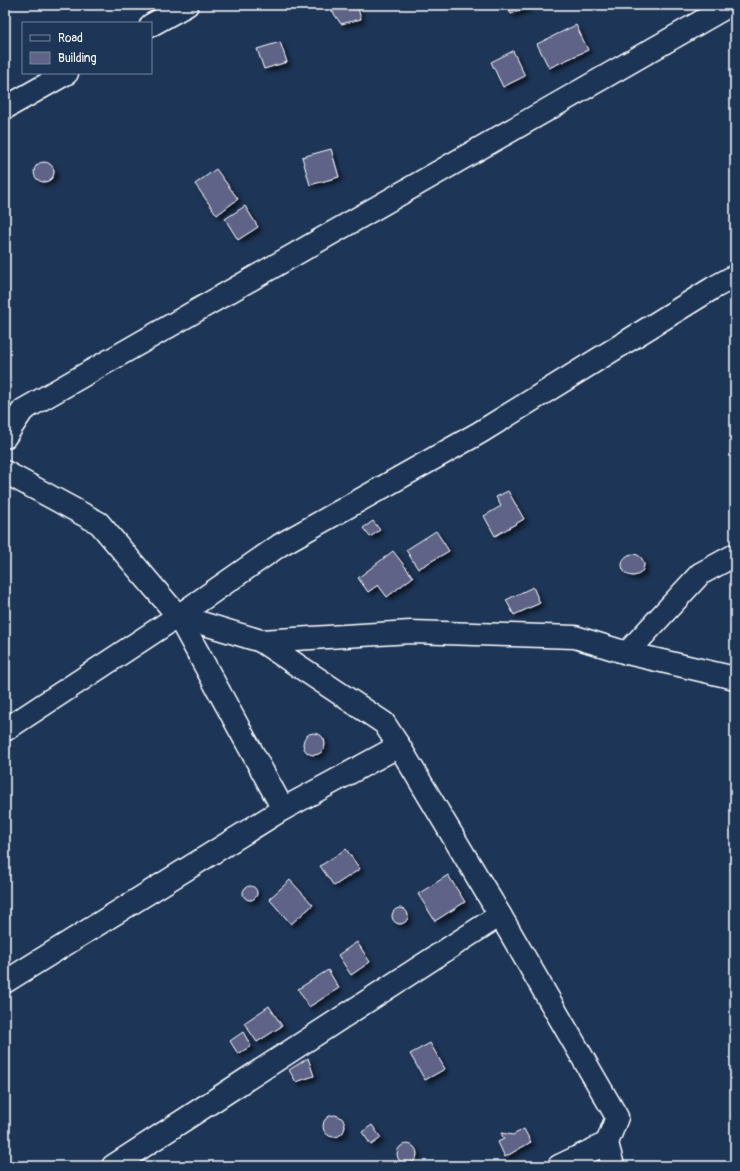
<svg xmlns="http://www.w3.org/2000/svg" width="740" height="1171" viewBox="0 0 740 1171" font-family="Pangolin,sans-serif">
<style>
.building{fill:#5f6388;stroke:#fff;filter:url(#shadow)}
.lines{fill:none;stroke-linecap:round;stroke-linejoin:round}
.minor-casing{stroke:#fff;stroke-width:25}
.minor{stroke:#1d3557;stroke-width:22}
</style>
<defs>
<filter id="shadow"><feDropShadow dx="3.5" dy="3.5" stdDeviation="2" flood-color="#0009"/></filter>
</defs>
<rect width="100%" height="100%" fill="#1d3557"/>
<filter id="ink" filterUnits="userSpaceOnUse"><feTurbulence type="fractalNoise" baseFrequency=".025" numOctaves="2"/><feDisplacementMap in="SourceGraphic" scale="8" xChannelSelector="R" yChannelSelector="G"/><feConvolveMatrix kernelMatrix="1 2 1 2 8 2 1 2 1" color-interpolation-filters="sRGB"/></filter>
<g filter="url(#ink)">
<g class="building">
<polygon points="328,5 357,5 361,19 341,24"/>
<polygon points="506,5 527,5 528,8 511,14"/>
<polygon points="576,25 588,50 549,68 537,44"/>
<polygon points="280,42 287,62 264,69 257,49"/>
<polygon points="513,51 525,76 503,87 491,62"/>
<polygon points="331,149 339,177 310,185 302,157"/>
<circle cx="44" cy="172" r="10"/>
<polygon points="216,169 238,199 217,215 195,184"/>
<polygon points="245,206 258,227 238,240 225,219"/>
<polygon points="508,491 524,519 495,536 484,516 501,506 496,497"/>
<polygon points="373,521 380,530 370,537 363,528"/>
<polygon points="436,531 449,551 418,569 406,550"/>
<polygon points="393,551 413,577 387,597 378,585 368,592 358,578"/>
<circle cx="633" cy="565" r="11"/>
<polygon points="533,587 540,603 514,615 506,600"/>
<circle cx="314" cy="744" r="11"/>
<polygon points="346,849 360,869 334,886 320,866"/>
<polygon points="448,875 465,902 435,921 418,894"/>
<polygon points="290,880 313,905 291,924 269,899"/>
<circle cx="250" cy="893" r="7"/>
<circle cx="400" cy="916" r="8"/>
<polygon points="357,942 370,962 351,975 338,955"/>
<polygon points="328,970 339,988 309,1007 298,989"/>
<polygon points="269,1006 282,1026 257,1042 244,1023"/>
<polygon points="243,1032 251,1046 238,1054 230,1041"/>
<polygon points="430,1043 445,1069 425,1080 410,1054"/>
<polygon points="308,1058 314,1076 296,1082 289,1070"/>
<circle cx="334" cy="1126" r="11"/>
<polygon points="372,1125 381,1138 371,1145 362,1132"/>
<polygon points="524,1129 531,1142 505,1157 498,1142 504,1139 501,1133 513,1135"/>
<circle cx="407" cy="1154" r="10"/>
</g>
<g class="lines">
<g class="minor-casing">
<g id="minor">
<polyline points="151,25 187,5"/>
<polyline points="5,108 67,73"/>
<polyline points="5,437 23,410 730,5"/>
<polyline points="5,472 99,523 178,616 261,641 411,632 575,637 627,653 735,678"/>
<polyline points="178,616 283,809"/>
<polyline points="261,641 384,723 399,746 500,915 617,1117 607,1143 613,1166"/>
<polyline points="627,653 700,574 735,555"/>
<polyline points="5,730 178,616 280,545 479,433 713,288 735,276"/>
<polyline points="5,982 283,809 399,746"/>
<polyline points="113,1166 500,915"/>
<polyline points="559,1166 607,1143"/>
</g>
</g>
<use href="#minor" class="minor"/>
</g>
</g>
<rect width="740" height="1171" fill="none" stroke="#1d3557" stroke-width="20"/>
<rect x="10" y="10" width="720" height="1151" fill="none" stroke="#fff" stroke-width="1.5" filter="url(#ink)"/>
<rect x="22" y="22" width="130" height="52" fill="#1d3557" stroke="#77869a"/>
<rect x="30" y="35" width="20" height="6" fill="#1d3557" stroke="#77869a"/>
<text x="58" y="42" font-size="12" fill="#ffffff">Road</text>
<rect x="30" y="52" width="20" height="12" fill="#5f6388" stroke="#77869a"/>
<text x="58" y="62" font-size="12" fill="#ffffff">Building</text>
</svg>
